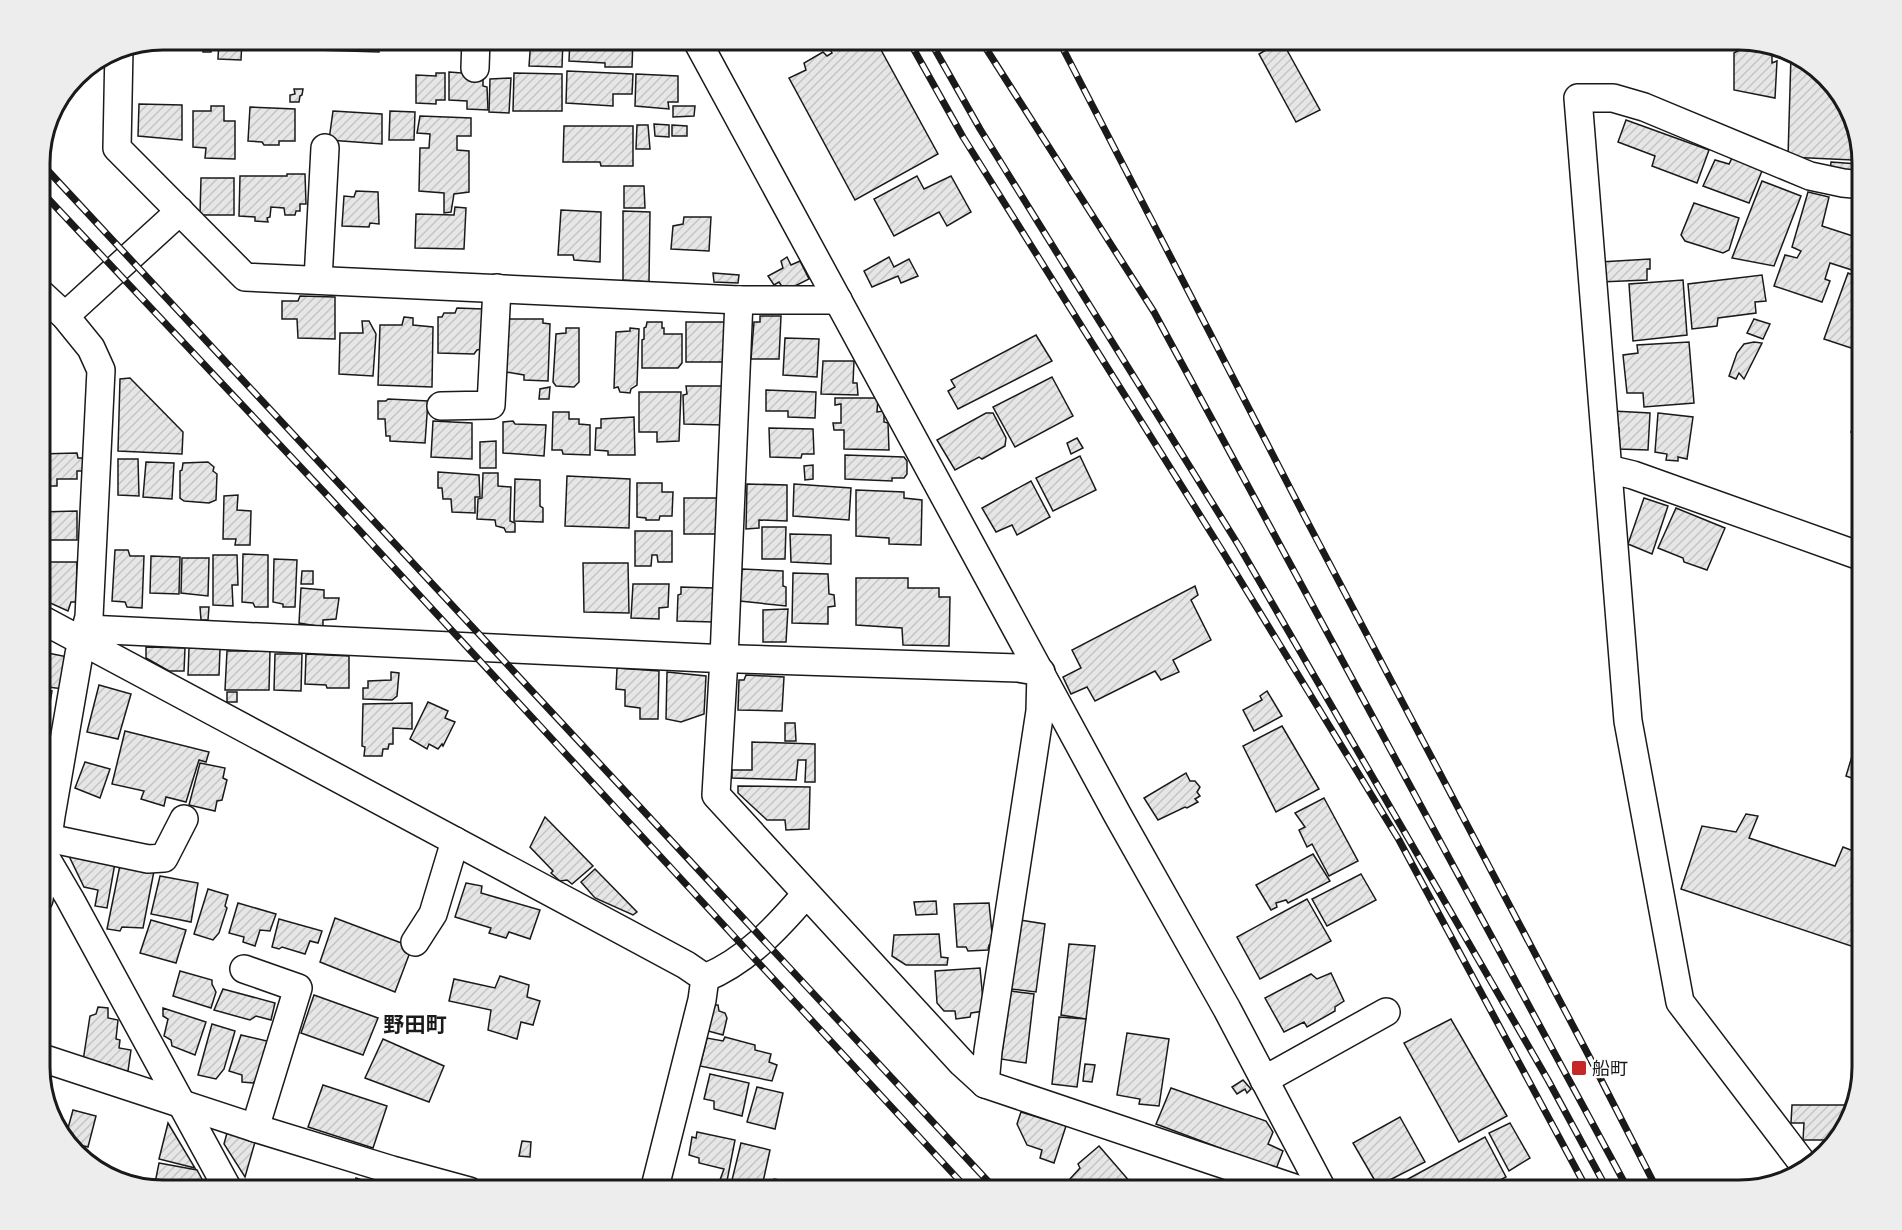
<svg xmlns="http://www.w3.org/2000/svg" width="1902" height="1230" viewBox="0 0 1902 1230" font-family="Roboto,'Noto Sans JP',sans-serif">
<style>
.building{fill:url(#building-hatch);stroke:#1a1a1a;stroke-width:1.5}
.lines{fill:none;stroke-linecap:round;stroke-linejoin:round}
.minor-casing{stroke:#1a1a1a;stroke-width:30}
.minor{stroke:#fff;stroke-width:27}
.rail-casing{stroke:#1a1a1a;stroke-width:7}
.rail{stroke:#fff;stroke-width:4.5;stroke-dasharray:14;stroke-linecap:butt}
.poi-dot{fill:#c62828;stroke:#fff;stroke-width:2}
.labels{text-anchor:middle;dominant-baseline:central;stroke-width:4.5;stroke-linejoin:round;paint-order:stroke}
.poi-label{font-size:18px;fill:#1a1a1a;stroke:#fff;text-anchor:start}
.quarter-label{font-size:21px;font-weight:bold;fill:#1a1a1a;stroke:#fff}
.rim{fill:none;stroke:#1a1a1a;stroke-width:3}
</style>
<defs>
<pattern id="building-hatch" width="6" height="6" patternUnits="userSpaceOnUse" patternTransform="scale(1.5)"><rect width="6" height="6" fill="#e6e6e6"/><path d="M-1 1l2-2M0 6l6-6M5 7l2-2" fill="none" stroke="#c5c5c5"/></pattern>
</defs>
<rect width="100%" height="100%" fill="#fff"/>
<g class="building">
<polygon points="183,39 216,39 216,45 212,44 211,52 203,52 202,45 182,44"/>
<polygon points="219,39 242,39 241,60 218,59"/>
<polygon points="317,39 380,39 379,52 316,50"/>
<polygon points="531,39 563,39 562,67 529,66"/>
<polygon points="570,39 633,39 632,67 605,67 605,63 569,61"/>
<polygon points="831,39 875,39 938,154 855,200 789,78 806,70 804,63 823,52 827,56 832,53 826,41"/>
<polygon points="1282,41 1320,110 1296,122 1259,54"/>
<polygon points="1752,43 1772,49 1772,63 1777,61 1775,98 1734,90 1734,53"/>
<polygon points="1791,55 1808,60 1847,101 1855,131 1853,160 1788,157"/>
<polygon points="567,71 633,74 632,94 613,94 613,106 566,103"/>
<polygon points="449,72 475,74 483,78 483,86 487,87 488,110 467,109 467,101 449,100"/>
<polygon points="436,73 445,73 445,100 436,100 436,104 416,103 416,75 436,76"/>
<polygon points="514,73 562,74 562,111 513,111"/>
<polygon points="636,74 678,76 678,102 668,102 669,109 635,106"/>
<polygon points="511,78 509,113 489,112 490,79"/>
<polygon points="294,89 303,89 302,95 300,96 299,102 290,102 290,95 295,94"/>
<polygon points="139,104 182,105 182,140 138,136"/>
<polygon points="211,106 224,106 224,121 235,121 235,159 205,158 206,148 193,147 193,111 211,111"/>
<polygon points="673,106 695,106 694,116 673,117"/>
<polygon points="250,107 295,109 295,141 279,141 279,145 264,145 262,142 248,141"/>
<polygon points="333,111 382,114 382,144 329,140"/>
<polygon points="390,111 415,112 414,140 389,140"/>
<polygon points="420,116 471,118 471,136 457,136 457,150 469,151 469,192 454,194 451,212 444,213 444,193 419,191 420,148 429,148 430,134 417,133"/>
<polygon points="1626,120 1709,150 1697,183 1652,166 1655,156 1618,142"/>
<polygon points="654,124 669,125 669,137 655,136"/>
<polygon points="637,125 648,125 650,149 636,149"/>
<polygon points="672,125 687,126 687,136 672,136"/>
<polygon points="564,126 633,126 633,166 601,166 600,162 563,162"/>
<polygon points="1732,158 1762,171 1749,203 1703,186 1715,160 1729,164"/>
<polygon points="1831,162 1858,164 1858,176 1830,173"/>
<polygon points="287,174 305,174 306,204 300,204 300,211 296,211 295,215 285,215 284,208 271,207 270,217 267,218 268,222 255,221 255,217 239,216 240,176 287,176"/>
<polygon points="917,176 924,189 951,176 971,212 947,226 939,212 894,236 874,199"/>
<polygon points="201,178 234,178 234,215 200,215"/>
<polygon points="1762,181 1801,196 1774,266 1732,258"/>
<polygon points="624,186 644,186 645,208 624,208"/>
<polygon points="356,191 378,192 379,224 370,223 369,227 342,226 344,196 354,197"/>
<polygon points="1808,192 1829,197 1822,226 1862,239 1852,270 1830,263 1825,279 1830,281 1822,302 1774,286 1785,255 1797,258 1801,251 1792,247"/>
<polygon points="1694,203 1739,218 1729,250 1723,253 1685,241 1681,235"/>
<polygon points="455,207 466,208 464,249 415,248 416,214 454,215"/>
<polygon points="561,210 601,212 600,262 574,260 573,255 558,255"/>
<polygon points="623,211 650,212 649,282 623,280"/>
<polygon points="684,217 711,217 709,251 671,249 673,226 683,224"/>
<polygon points="787,257 791,265 800,261 809,279 785,291 779,282 774,285 768,276 783,268 781,261"/>
<polygon points="889,257 894,267 909,259 918,276 901,283 898,276 872,287 864,271"/>
<polygon points="1650,259 1650,269 1647,269 1647,280 1600,282 1600,262"/>
<polygon points="1858,270 1863,272 1863,352 1824,339 1848,273 1856,276"/>
<polygon points="713,273 739,275 738,283 714,282"/>
<polygon points="1762,275 1766,301 1755,302 1756,313 1718,318 1717,326 1692,329 1688,284"/>
<polygon points="1683,280 1687,335 1633,341 1629,284"/>
<polygon points="300,296 335,297 335,339 298,338 297,319 282,319 282,301 298,301"/>
<polygon points="457,308 483,309 482,349 477,350 474,354 438,353 438,317 442,317 444,313 455,313"/>
<polygon points="760,316 781,316 779,359 751,359 754,322 760,322"/>
<polygon points="404,317 413,318 413,325 433,327 432,387 378,385 380,325 402,325"/>
<polygon points="509,319 543,319 543,323 550,324 548,381 524,380 524,375 506,372"/>
<polygon points="1754,319 1770,324 1763,339 1747,333"/>
<polygon points="362,321 369,321 376,334 373,376 339,374 340,333 363,333"/>
<polygon points="647,322 662,322 662,328 664,328 664,334 682,334 682,363 678,368 642,368 642,340 644,339 644,328 646,327"/>
<rect x="686" y="322" width="39" height="40"/>
<polygon points="566,328 579,328 579,382 574,387 556,386 553,382 556,334 566,333"/>
<polygon points="630,328 639,329 637,385 631,389 630,393 620,392 618,387 614,388 616,332 630,331"/>
<polygon points="1036,335 1052,361 958,409 948,391 955,387 951,380"/>
<polygon points="785,338 819,339 817,377 783,375"/>
<polygon points="1689,342 1694,403 1644,407 1643,393 1627,393 1623,355 1638,353 1637,345"/>
<polygon points="1754,342 1762,343 1744,379 1739,373 1736,379 1729,376 1737,353 1744,344"/>
<polygon points="823,361 854,361 853,383 857,383 858,395 821,394"/>
<polygon points="1052,377 1073,416 1015,447 993,407"/>
<polygon points="130,378 183,432 182,454 118,451 120,379"/>
<polygon points="686,386 722,386 723,425 684,424 683,395 687,394"/>
<polygon points="550,387 549,399 539,399 540,389"/>
<polygon points="766,390 816,392 815,418 788,417 788,411 766,411"/>
<polygon points="639,392 681,392 679,441 657,442 657,432 639,432"/>
<polygon points="835,398 878,398 877,412 884,411 884,422 888,423 889,450 844,449 844,430 834,430 833,423 841,423 841,404 835,405"/>
<polygon points="388,399 428,401 425,443 390,441 390,436 386,436 385,419 378,419 378,401 386,401"/>
<polygon points="1862,403 1863,403 1863,437 1851,432"/>
<polygon points="1613,411 1650,413 1648,450 1618,449 1619,428 1615,427"/>
<polygon points="553,412 569,412 569,419 579,419 579,424 590,425 590,455 563,454 562,450 552,450"/>
<polygon points="986,413 993,413 1006,438 1005,446 982,459 979,457 955,470 937,440"/>
<polygon points="1658,413 1693,417 1687,459 1678,457 1678,461 1666,460 1667,454 1655,452"/>
<polygon points="634,417 635,455 608,455 608,451 595,450 596,428 601,428 601,419"/>
<polygon points="433,421 472,423 472,459 431,457"/>
<polygon points="513,421 515,424 546,425 544,456 503,453 503,422"/>
<polygon points="769,428 813,429 814,454 802,454 801,458 770,457"/>
<polygon points="1077,438 1083,448 1071,454 1067,443"/>
<polygon points="496,441 496,468 480,468 480,442"/>
<polygon points="77,453 78,458 85,458 84,471 77,471 77,479 57,479 57,486 49,486 48,490 39,489 39,454"/>
<polygon points="845,455 904,457 907,461 907,474 904,478 892,478 892,481 845,479"/>
<polygon points="1080,456 1096,490 1053,511 1036,478"/>
<polygon points="118,459 138,459 139,496 118,495"/>
<polygon points="146,462 174,463 172,499 143,497"/>
<polygon points="208,462 214,467 213,471 217,474 216,500 209,503 184,501 180,498 180,471 182,470 183,463"/>
<polygon points="813,465 813,479 805,480 804,466"/>
<polygon points="438,472 479,475 480,497 475,497 475,513 452,512 451,499 443,499 442,488 438,488"/>
<polygon points="483,473 498,473 498,486 511,487 510,521 515,523 515,532 506,532 504,528 496,526 495,520 477,519 478,499 482,498"/>
<polygon points="567,476 630,479 629,528 565,526"/>
<polygon points="515,479 540,480 540,506 543,508 543,522 514,521"/>
<polygon points="1031,481 1050,517 1017,535 1012,525 996,532 982,508"/>
<polygon points="637,483 662,483 662,492 673,492 672,516 660,516 659,520 646,520 646,518 637,517"/>
<polygon points="747,484 787,485 787,521 759,520 759,528 746,529"/>
<polygon points="794,484 851,488 849,520 793,516"/>
<polygon points="856,490 904,492 904,498 922,500 921,545 889,544 889,538 856,536"/>
<polygon points="238,495 237,510 251,511 250,545 235,545 236,539 223,539 224,496"/>
<rect x="684" y="498" width="34" height="36"/>
<polygon points="1644,498 1668,506 1652,554 1628,544"/>
<polygon points="1676,508 1725,528 1707,570 1684,562 1683,558 1658,548"/>
<polygon points="77,511 77,540 40,540 40,512"/>
<polygon points="762,527 786,527 785,559 762,559"/>
<polygon points="635,531 672,531 672,562 658,562 657,555 652,555 651,566 635,566"/>
<polygon points="790,534 831,535 831,564 791,562"/>
<polygon points="115,550 128,550 130,556 144,556 142,608 127,607 125,602 112,601"/>
<polygon points="243,554 268,555 268,607 255,607 253,603 242,602"/>
<polygon points="213,555 237,555 238,585 232,585 233,606 213,605"/>
<polygon points="151,556 180,557 179,594 150,593"/>
<polygon points="182,558 209,558 208,596 181,593"/>
<polygon points="274,559 297,560 295,607 283,607 283,604 273,602"/>
<polygon points="43,562 77,562 76,602 71,602 68,611 39,598 39,580 43,580"/>
<polygon points="583,563 628,563 629,613 584,612"/>
<polygon points="742,569 783,571 783,586 786,587 786,606 740,601"/>
<polygon points="302,571 313,571 313,584 301,584"/>
<polygon points="793,573 828,574 829,594 834,595 835,606 828,607 828,624 792,623"/>
<polygon points="856,578 908,578 908,588 939,588 939,597 950,597 949,646 903,645 902,628 856,625"/>
<polygon points="633,584 669,584 668,607 659,608 659,619 631,618"/>
<polygon points="1195,586 1198,595 1191,600 1211,640 1173,660 1179,672 1161,680 1155,671 1095,701 1087,687 1071,694 1063,677 1081,668 1072,650"/>
<polygon points="681,587 713,588 714,622 677,621 678,595 681,594"/>
<polygon points="301,588 324,590 324,598 339,598 336,619 323,620 323,627 299,623"/>
<polygon points="200,607 209,607 208,620 201,620"/>
<polygon points="788,609 786,642 763,642 763,610"/>
<polygon points="39,646 43,652 68,657 64,689 39,686"/>
<polygon points="146,647 185,648 184,671 169,671 146,658"/>
<polygon points="189,648 220,649 219,675 188,675"/>
<polygon points="227,651 270,651 269,690 225,690"/>
<polygon points="275,654 302,654 301,691 274,690"/>
<polygon points="306,654 349,656 349,688 327,688 326,685 305,684"/>
<polygon points="617,668 659,671 658,719 640,719 640,708 625,706 625,690 616,689"/>
<polygon points="391,672 399,673 397,696 392,700 363,699 363,688 368,688 368,681 391,680"/>
<polygon points="667,672 706,676 704,714 681,722 666,719"/>
<polygon points="746,675 784,677 782,711 738,710 739,680 744,680"/>
<polygon points="99,685 131,694 118,739 87,732"/>
<polygon points="39,689 52,691 44,738 39,737"/>
<polygon points="1267,691 1282,716 1254,731 1243,710 1262,700 1260,696"/>
<rect x="227" y="692" width="10" height="10"/>
<polygon points="428,702 448,711 445,718 455,722 443,746 442,744 438,749 429,744 427,749 410,739"/>
<polygon points="412,703 412,729 393,728 393,744 389,744 388,749 383,749 382,756 364,756 365,747 362,746 363,704"/>
<polygon points="1863,720 1863,782 1846,776"/>
<polygon points="785,723 795,723 796,741 785,741"/>
<polygon points="1282,726 1319,789 1276,812 1243,746"/>
<polygon points="125,731 209,752 206,762 199,760 186,802 166,797 164,806 141,799 144,791 112,784"/>
<polygon points="39,740 46,741 47,747 57,748 45,806 39,796"/>
<polygon points="752,742 815,744 815,782 805,782 806,760 798,760 796,780 732,778 732,770 752,770"/>
<polygon points="85,762 110,769 100,798 75,788"/>
<polygon points="200,763 225,768 223,778 227,780 222,800 217,801 215,811 189,805"/>
<polygon points="1186,773 1190,781 1195,781 1200,787 1197,792 1200,796 1195,799 1198,802 1187,808 1185,807 1158,820 1144,798"/>
<polygon points="738,786 810,787 809,829 786,830 785,820 767,820 738,793"/>
<polygon points="1324,798 1358,861 1329,876 1312,844 1307,847 1299,830 1305,827 1295,813"/>
<polygon points="1746,814 1758,816 1749,838 1835,866 1843,847 1861,854 1854,874 1863,877 1863,950 1681,889 1702,826 1736,832"/>
<polygon points="545,817 593,866 572,884 567,880 560,881 551,873 553,871 530,847"/>
<polygon points="68,854 115,863 107,908 95,906 98,890 84,887"/>
<polygon points="1313,854 1330,881 1288,903 1286,900 1276,903 1277,907 1271,910 1256,885"/>
<polygon points="120,865 154,871 143,928 122,927 120,931 107,929"/>
<polygon points="595,869 637,912 633,915 595,898 581,882"/>
<polygon points="1361,874 1376,900 1327,926 1312,899"/>
<polygon points="160,876 198,883 191,922 151,914"/>
<polygon points="466,883 482,886 481,893 540,910 530,939 509,932 506,938 489,933 491,928 455,917"/>
<polygon points="208,889 228,895 225,906 227,908 219,933 213,940 194,934"/>
<polygon points="1307,899 1331,941 1260,979 1237,937"/>
<polygon points="936,901 937,914 916,915 914,902"/>
<polygon points="238,903 276,914 270,931 260,930 255,946 243,942 244,937 229,933"/>
<polygon points="989,903 993,943 989,945 988,950 968,951 966,947 957,947 954,904"/>
<polygon points="335,918 412,947 395,992 320,962"/>
<polygon points="279,919 322,931 318,943 310,941 305,954 282,947 279,949 272,947"/>
<polygon points="151,920 186,930 176,963 140,953"/>
<polygon points="1020,920 1045,924 1036,992 1011,989"/>
<polygon points="939,934 941,957 948,958 947,965 906,965 892,956 894,935"/>
<polygon points="1069,944 1095,946 1086,1019 1061,1015"/>
<polygon points="980,968 984,1011 971,1013 970,1017 956,1019 955,1011 944,1011 937,1003 935,971"/>
<polygon points="180,971 212,980 212,984 216,992 211,1008 173,996"/>
<polygon points="1331,973 1344,1001 1335,1007 1335,1011 1307,1027 1304,1022 1284,1032 1265,998 1311,974 1317,979"/>
<polygon points="500,976 529,985 527,997 540,1001 533,1025 521,1022 517,1039 488,1030 491,1010 449,1001 454,979 495,988"/>
<polygon points="223,989 275,1003 271,1020 256,1016 250,1020 214,1010"/>
<polygon points="1011,991 1034,994 1026,1063 1001,1059"/>
<polygon points="314,995 378,1018 363,1055 301,1033"/>
<polygon points="714,1005 718,1005 719,1011 725,1013 727,1018 723,1035 708,1031"/>
<polygon points="98,1007 108,1008 108,1018 118,1020 116,1039 120,1040 119,1048 131,1050 128,1071 110,1069 110,1065 83,1061 90,1016 96,1014"/>
<polygon points="163,1008 206,1022 195,1055 172,1046 171,1040 164,1036 168,1019 163,1016"/>
<polygon points="1059,1017 1086,1019 1077,1087 1052,1084"/>
<polygon points="1451,1019 1507,1116 1459,1142 1404,1043"/>
<polygon points="212,1024 235,1031 224,1069 216,1079 198,1075"/>
<polygon points="1127,1033 1169,1039 1159,1106 1139,1104 1140,1099 1117,1095"/>
<polygon points="241,1035 267,1041 258,1077 253,1083 242,1082 242,1075 229,1071"/>
<polygon points="725,1037 755,1045 755,1050 771,1054 769,1062 777,1065 772,1081 700,1066 707,1038 723,1041"/>
<polygon points="383,1039 444,1066 429,1102 365,1078"/>
<polygon points="1085,1064 1095,1065 1092,1082 1083,1081"/>
<polygon points="710,1074 749,1083 742,1116 714,1109 714,1101 704,1099"/>
<polygon points="1243,1080 1251,1089 1247,1093 1245,1089 1237,1094 1232,1087"/>
<polygon points="323,1085 387,1106 373,1148 308,1127"/>
<polygon points="757,1087 783,1093 775,1129 747,1122"/>
<polygon points="1171,1088 1266,1121 1273,1132 1268,1144 1283,1151 1276,1169 1156,1124"/>
<polygon points="1792,1105 1852,1105 1842,1136 1838,1140 1803,1140 1804,1123 1791,1123"/>
<polygon points="73,1110 96,1116 88,1147 68,1142 65,1139"/>
<polygon points="1021,1112 1066,1126 1054,1163 1040,1158 1042,1150 1027,1145 1017,1124"/>
<polygon points="1400,1117 1425,1162 1378,1186 1353,1143"/>
<polygon points="168,1123 195,1168 159,1159"/>
<polygon points="1510,1123 1530,1158 1509,1171 1489,1133"/>
<polygon points="697,1132 735,1140 727,1181 720,1180 724,1169 699,1163 699,1158 689,1155 692,1137 696,1138"/>
<polygon points="227,1133 255,1142 245,1177 224,1144"/>
<polygon points="1485,1137 1506,1177 1496,1182 1500,1191 1386,1191"/>
<polygon points="522,1141 531,1142 530,1157 519,1156"/>
<polygon points="741,1143 770,1150 761,1191 745,1189 746,1182 732,1180"/>
<polygon points="1099,1146 1138,1191 1079,1191 1069,1180 1080,1168 1078,1164"/>
<polygon points="159,1163 197,1170 203,1181 200,1191 163,1191 154,1188"/>
<polygon points="356,1178 392,1190 392,1191 352,1191"/>
<polygon points="774,1179 785,1181 783,1191 771,1191"/>
</g>
<g class="lines">
<g class="minor-casing">
<g id="minor">
<polyline points="696,39 1117,814 1227,1009 1323,1191"/>
<polyline points="119,48 117,148 245,277 739,300 838,300"/>
<polyline points="475,68 476,39"/>
<polyline points="318,280 325,148"/>
<polyline points="39,292 65,316 91,348 101,370 89,617 79,654 51,816 39,899"/>
<polyline points="739,300 724,658 716,795 962,1063 985,1084 1303,1191"/>
<polyline points="65,316 180,211"/>
<polyline points="441,406 491,405 497,288"/>
<polyline points="1608,469 1633,475 1863,557"/>
<polyline points="39,618 621,930 686,965 705,978 702,1000 654,1191"/>
<polyline points="87,629 706,658 1018,668 1041,672 1040,711 988,1051 985,1084"/>
<polyline points="48,838 148,859 164,858 184,819"/>
<polyline points="43,853 70,899 229,1191"/>
<polyline points="415,942 433,914 455,841"/>
<polyline points="244,969 298,988 255,1128"/>
<path d="M705,978C746,961 777,928 806,894"/>
<polyline points="39,1057 255,1128 392,1170 469,1191"/>
<polyline points="1264,1080 1386,1012"/>
<polyline points="1807,1169 1680,1002 1628,721 1578,98 1613,98 1644,107 1810,176 1843,183 1863,185"/>
</g>
</g>
<use href="#minor" class="minor"/>
<g class="rail-casing">
<g id="rail">
<polyline points="908,39 963,137 1223,552 1399,840 1588,1191"/>
<polyline points="929,39 980,129 1239,546 1548,1080 1608,1191"/>
<polyline points="980,39 1154,312 1629,1191"/>
<polyline points="1058,39 1307,521 1591,1060 1658,1191"/>
<polyline points="39,161 997,1191"/>
<polyline points="39,189 325,493 969,1191"/>
</g>
</g>
<use href="#rail" class="rail"/>
</g>
<rect class="poi-dot" x="1571" y="1060" width="16" height="16" rx="3"/>
<g class="labels">
<g class="poi-label">
<text x="1592" y="1068">船町</text>
</g>
<g class="quarter-label">
<text x="415" y="1025">野田町</text>
</g>
</g>
<path d="M0 0H1902V1230H0ZM163 50H1739A113 113 0 0 1 1852 163V1067A113 113 0 0 1 1739 1180H163A113 113 0 0 1 50 1067V163A113 113 0 0 1 163 50Z" fill="#ededed" fill-rule="evenodd"/>
<path class="rim" d="M163 50H1739A113 113 0 0 1 1852 163V1067A113 113 0 0 1 1739 1180H163A113 113 0 0 1 50 1067V163A113 113 0 0 1 163 50Z"/>
</svg>
